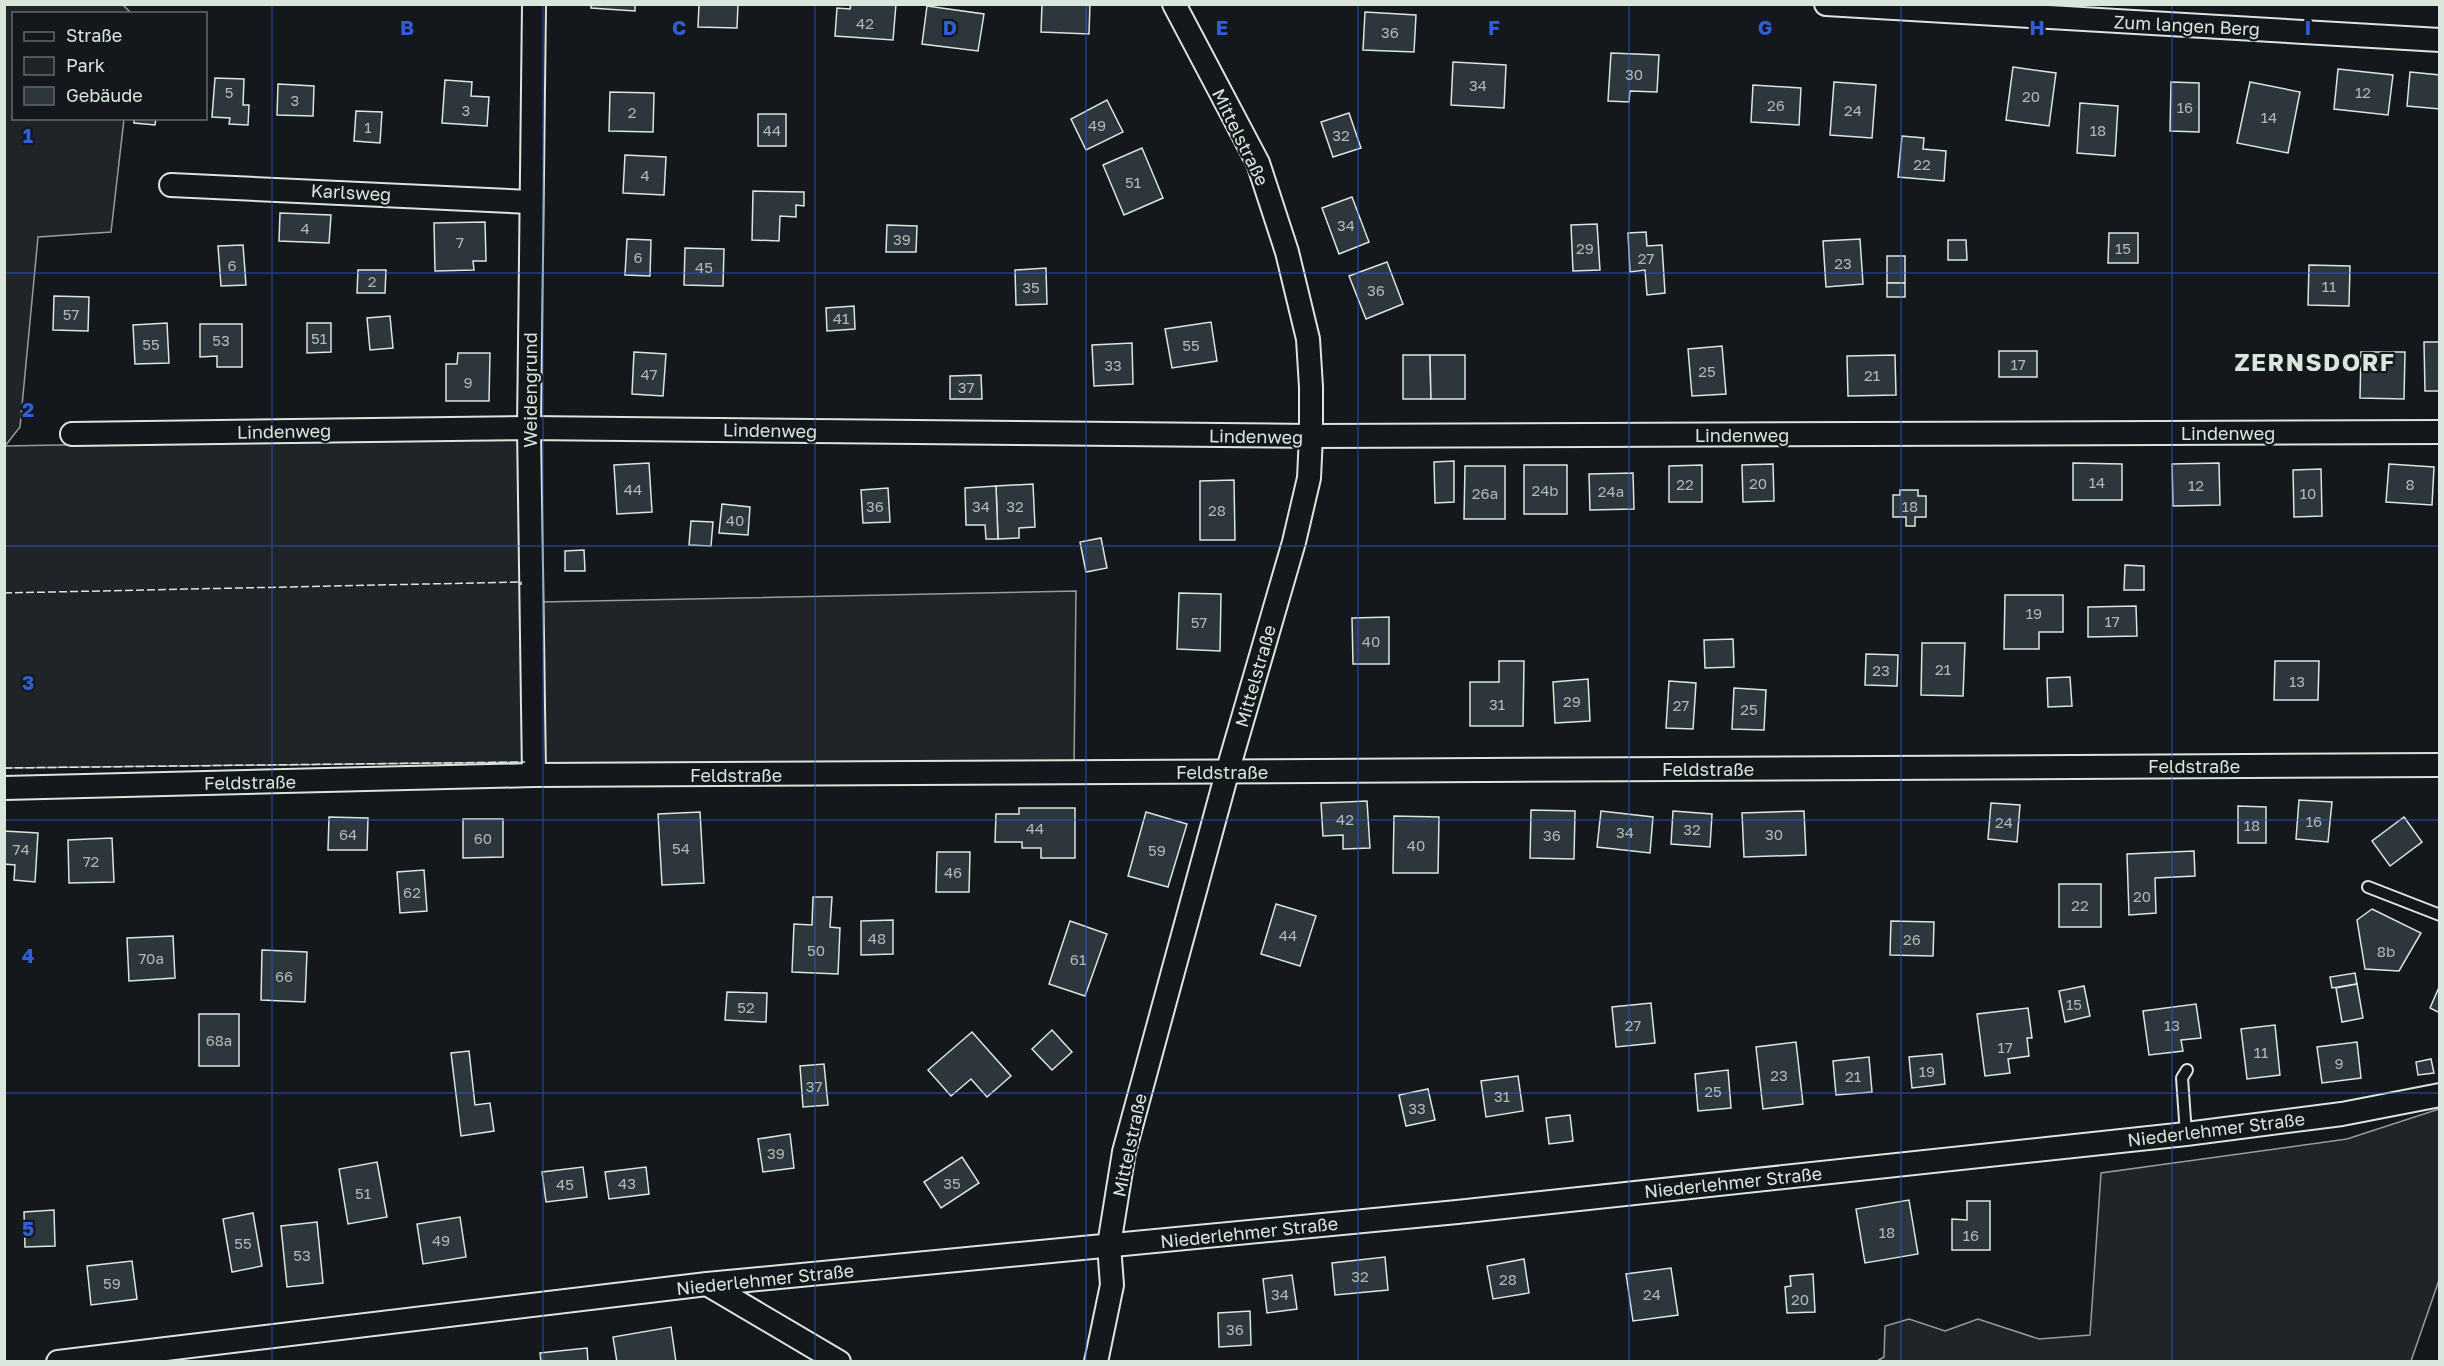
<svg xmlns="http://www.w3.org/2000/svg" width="2444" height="1366" viewBox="0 0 2444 1366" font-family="'Golos Text',sans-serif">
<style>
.green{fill:#202428;stroke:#939e99;stroke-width:1.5}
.building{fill:#2c363c;stroke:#d8e6dc;stroke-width:1.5}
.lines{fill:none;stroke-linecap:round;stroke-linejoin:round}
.lane-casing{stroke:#d8e6dc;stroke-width:14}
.street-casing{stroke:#d8e6dc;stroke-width:26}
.lane{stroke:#14181c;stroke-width:10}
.street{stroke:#14181c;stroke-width:22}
.fence{stroke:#d8e6dc;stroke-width:1.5;stroke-dasharray:8 3;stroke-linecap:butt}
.grid{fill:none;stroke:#305dd8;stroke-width:1.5;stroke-opacity:0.55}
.labels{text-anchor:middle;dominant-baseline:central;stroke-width:4.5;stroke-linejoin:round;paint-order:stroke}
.number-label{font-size:15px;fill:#adbab4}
.street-label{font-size:18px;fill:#d8e6dc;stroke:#14181c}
.district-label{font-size:24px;font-weight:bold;letter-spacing:1.5px;fill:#d8e6dc;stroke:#14181c}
.grid-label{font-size:20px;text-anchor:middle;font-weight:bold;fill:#305dd8;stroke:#14181c;stroke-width:4.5;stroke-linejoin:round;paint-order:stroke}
</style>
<rect width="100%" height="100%" fill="#14181c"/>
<g class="green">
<polygon points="4,5 123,5 131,13 14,14 14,118 124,119 111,232 38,237 20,427 5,446 520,437 525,762 5,768"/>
<polygon points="1076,591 1074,769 540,763 541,602"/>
<polygon points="2439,1109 2439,1280 2411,1361 1877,1361 1884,1357 1885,1326 1909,1319 1945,1331 1978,1319 2039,1339 2090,1335 2101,1173 2347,1139"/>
</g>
<g class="building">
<polygon points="591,4 635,4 635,11 591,8"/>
<polygon points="699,4 738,4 737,28 698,27"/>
<polygon points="851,4 896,4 893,40 835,36 837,8 850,9"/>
<polygon points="1042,4 1090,4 1089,34 1041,32"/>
<polygon points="927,6 984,14 978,51 922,44"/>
<polygon points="1365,12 1416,15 1414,52 1363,50"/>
<polygon points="1611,53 1659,55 1657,92 1630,91 1629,102 1608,101"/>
<polygon points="1453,62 1506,65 1504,108 1451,105"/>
<polygon points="2013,67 2056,73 2049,126 2006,120"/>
<polygon points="2338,69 2393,75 2388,115 2334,109"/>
<polygon points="2410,72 2440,75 2440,109 2407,106"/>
<polygon points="215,78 244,79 243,105 249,105 248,125 229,124 230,118 212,117"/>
<polygon points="445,80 472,82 471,96 489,97 487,126 442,123"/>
<polygon points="1834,82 1876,85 1872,138 1830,135"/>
<polygon points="2171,82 2199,83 2199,132 2170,131"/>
<polygon points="2250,82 2300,92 2288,153 2237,143"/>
<polygon points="278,84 314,86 313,116 277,115"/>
<polygon points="1753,85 1801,88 1799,125 1751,122"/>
<polygon points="610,92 654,93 653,132 609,131"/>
<polygon points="1107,100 1123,132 1086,150 1071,119"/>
<polygon points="2080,103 2118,106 2115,156 2077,153"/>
<polygon points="356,111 382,112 380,143 354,141"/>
<polygon points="1349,113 1361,148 1333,157 1321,122"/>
<rect x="758" y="114" width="28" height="32"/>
<polygon points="134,118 156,118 155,125 134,123"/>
<polygon points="1902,136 1924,138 1923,149 1946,151 1944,181 1898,177"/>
<polygon points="1142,148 1163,198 1124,215 1103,165"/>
<polygon points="625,155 666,157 664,195 623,193"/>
<polygon points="753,191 804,192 804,206 796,205 796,217 780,216 779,241 752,240"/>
<polygon points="1352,197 1369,242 1339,254 1322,208"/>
<polygon points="280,213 331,215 329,243 279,241"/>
<polygon points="485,222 486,261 473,261 474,270 435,271 434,223"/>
<polygon points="1597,224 1600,270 1573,271 1571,225"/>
<polygon points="887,225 917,226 916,252 886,252"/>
<polygon points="1646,232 1647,246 1662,245 1665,293 1647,295 1645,270 1630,272 1628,233"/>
<polygon points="2109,233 2138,233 2138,263 2108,263"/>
<polygon points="627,239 651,240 650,276 625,275"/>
<polygon points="1860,239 1863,284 1826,287 1823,241"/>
<polygon points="1948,240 1966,240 1967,260 1948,260"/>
<polygon points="243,245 246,285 221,286 218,246"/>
<polygon points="685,248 724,249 723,286 684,285"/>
<rect x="1887" y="256" width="18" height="27"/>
<polygon points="1387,262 1403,304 1366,319 1349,276"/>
<polygon points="2309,265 2350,266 2349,306 2308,305"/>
<polygon points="1046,268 1047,304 1016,305 1015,270"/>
<polygon points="358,270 386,270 385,293 357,293"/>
<rect x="1887" y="283" width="18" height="14"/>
<polygon points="54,296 89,297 88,331 53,330"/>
<polygon points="854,306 855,329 827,331 826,308"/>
<polygon points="390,316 393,348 370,350 367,318"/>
<polygon points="1211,322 1217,361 1172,368 1165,329"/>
<polygon points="167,323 169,363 135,364 133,325"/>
<polygon points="307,323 331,323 331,352 307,353"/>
<polygon points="200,324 242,324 242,367 217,367 217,356 200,357"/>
<polygon points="2424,342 2440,342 2440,391 2425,391"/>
<polygon points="1132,343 1133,384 1094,386 1092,345"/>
<polygon points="1722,346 1726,394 1692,396 1688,349"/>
<rect x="1999" y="351" width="38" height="26"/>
<polygon points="634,352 666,354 663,396 632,394"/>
<polygon points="2361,352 2405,352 2404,399 2360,398"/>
<polygon points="458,353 490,353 489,401 446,401 446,364 457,364"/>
<polygon points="1403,355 1430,355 1431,399 1403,399"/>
<polygon points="1430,355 1465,355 1465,399 1431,399"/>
<polygon points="1895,355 1896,395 1848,396 1847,356"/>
<polygon points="981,375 982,399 950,399 950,376"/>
<polygon points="1454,461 1454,502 1435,503 1434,462"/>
<polygon points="649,463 652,512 617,514 614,465"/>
<polygon points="2073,463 2122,464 2122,500 2073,500"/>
<polygon points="2219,463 2220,505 2173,506 2172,464"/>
<polygon points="1773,464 1774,501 1743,502 1742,465"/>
<polygon points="2389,464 2434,467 2432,505 2386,502"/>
<rect x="1524" y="465" width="43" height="49"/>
<polygon points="1702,465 1702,502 1669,502 1669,466"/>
<polygon points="1465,466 1505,466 1505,519 1464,519"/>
<polygon points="2321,469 2322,516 2294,517 2293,470"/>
<polygon points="1633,473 1634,509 1590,510 1589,474"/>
<polygon points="1234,480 1235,540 1200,540 1200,481"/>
<polygon points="1033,484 1035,527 1019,528 1019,538 998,539 996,486"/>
<polygon points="996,486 998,539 986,539 985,525 966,525 965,488"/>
<polygon points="888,488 890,522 863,523 861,490"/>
<polygon points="1900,490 1918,490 1918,496 1926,496 1926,517 1915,517 1915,526 1906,526 1906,517 1893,517 1893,495 1900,495"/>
<polygon points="722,504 750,507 748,535 719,533"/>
<polygon points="691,521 713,522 711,546 689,545"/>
<polygon points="1101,538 1107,568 1086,572 1080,542"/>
<polygon points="584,550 585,571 565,571 565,551"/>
<polygon points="2125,565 2144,566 2144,590 2124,590"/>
<polygon points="1179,593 1221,594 1220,651 1177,649"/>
<polygon points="2005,595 2063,595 2063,632 2039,632 2039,649 2004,649"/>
<polygon points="2136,606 2137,636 2088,637 2088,607"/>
<polygon points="1389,617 1389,664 1353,664 1352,618"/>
<polygon points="1733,639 1734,667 1705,668 1704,640"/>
<polygon points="1922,643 1965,643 1963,696 1921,695"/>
<polygon points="1866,654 1898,655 1897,686 1865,685"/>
<polygon points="1499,661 1524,661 1523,726 1470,726 1470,682 1499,682"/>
<polygon points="2275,661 2319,661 2318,700 2274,700"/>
<polygon points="2070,677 2072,706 2048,707 2047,678"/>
<polygon points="1588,679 1590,721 1555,723 1553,682"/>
<polygon points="1669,681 1696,683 1693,729 1666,728"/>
<polygon points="1734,688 1766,690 1764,730 1732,729"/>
<polygon points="2299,800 2332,802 2328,842 2296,839"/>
<polygon points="1367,801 1370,848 1343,849 1343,835 1323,836 1321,803"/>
<polygon points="1991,803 2020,805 2017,842 1988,839"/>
<polygon points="2238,806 2266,807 2266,843 2238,843"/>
<polygon points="1019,808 1075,808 1075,858 1041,858 1041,848 1022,848 1022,842 995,842 996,814 1019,814"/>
<polygon points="1531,810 1575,811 1574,859 1530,858"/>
<polygon points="1601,811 1653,817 1650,853 1597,847"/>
<polygon points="1673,811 1712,814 1710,847 1671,844"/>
<polygon points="1804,811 1806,855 1744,857 1742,813"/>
<polygon points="700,812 704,883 662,885 658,814"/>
<polygon points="1146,812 1187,824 1168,887 1128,876"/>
<polygon points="1394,816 1439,817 1438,873 1393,873"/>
<polygon points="329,817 368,818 367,850 328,850"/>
<polygon points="2404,817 2422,842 2390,866 2372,841"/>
<polygon points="463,819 503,819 503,857 463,858"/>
<polygon points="4,831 38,833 35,882 14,880 15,865 4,864"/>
<polygon points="112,838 114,882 69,883 68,840"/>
<polygon points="2194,851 2195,876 2155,878 2156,913 2129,915 2127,854"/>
<polygon points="937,852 970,852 969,892 936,892"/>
<polygon points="424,870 427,911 400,913 397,872"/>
<rect x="2059" y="884" width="42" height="43"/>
<polygon points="813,897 832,897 830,927 840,928 838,974 792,972 794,924 812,925"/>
<polygon points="1276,904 1316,916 1300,966 1261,954"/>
<polygon points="2372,909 2421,933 2399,971 2365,969 2357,920"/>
<polygon points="893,920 893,954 861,955 861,921"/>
<polygon points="1070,921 1107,934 1085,996 1049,984"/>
<polygon points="1891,921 1934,922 1933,956 1890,955"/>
<polygon points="173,936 175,978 129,981 127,938"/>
<polygon points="262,950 307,952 305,1002 261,1000"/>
<polygon points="2355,973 2357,984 2332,988 2330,977"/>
<polygon points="2357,984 2363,1018 2342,1022 2336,988"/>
<polygon points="2440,985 2440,1013 2430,1008"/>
<polygon points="2084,986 2090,1016 2065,1022 2059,991"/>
<polygon points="727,992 767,993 766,1022 725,1020"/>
<polygon points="1651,1003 1655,1043 1616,1047 1612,1007"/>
<polygon points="2196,1004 2201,1038 2181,1040 2183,1051 2149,1055 2143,1011"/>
<polygon points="2028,1008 2032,1038 2027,1038 2029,1056 2008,1059 2010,1073 1985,1076 1977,1014"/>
<rect x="199" y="1014" width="40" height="52"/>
<polygon points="2275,1025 2280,1075 2247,1079 2241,1029"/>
<polygon points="1052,1030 1072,1052 1052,1070 1032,1049"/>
<polygon points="972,1032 1011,1076 987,1097 971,1079 951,1096 928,1070"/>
<polygon points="1796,1042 1803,1104 1763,1109 1756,1047"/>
<polygon points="2357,1042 2361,1078 2322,1083 2317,1047"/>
<polygon points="469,1051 475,1105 490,1103 494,1131 461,1136 451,1053"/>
<polygon points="1942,1054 1945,1084 1912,1088 1909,1057"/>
<polygon points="1869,1057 1872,1092 1836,1095 1833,1061"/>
<polygon points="2431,1059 2434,1073 2418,1075 2416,1062"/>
<polygon points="824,1064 828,1105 803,1107 800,1066"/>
<polygon points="1728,1070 1731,1108 1698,1111 1695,1074"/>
<polygon points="1518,1076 1523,1111 1486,1117 1481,1081"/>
<polygon points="1428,1089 1435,1120 1406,1126 1399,1095"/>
<polygon points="1570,1115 1573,1141 1549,1144 1546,1118"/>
<polygon points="790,1134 794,1168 763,1172 758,1139"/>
<polygon points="962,1157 979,1183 941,1208 924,1182"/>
<polygon points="377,1162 387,1217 348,1224 339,1169"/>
<polygon points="583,1167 587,1197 546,1202 542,1172"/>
<polygon points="646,1167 649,1194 609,1199 605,1172"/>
<polygon points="1909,1200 1918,1254 1865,1263 1856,1209"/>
<polygon points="1967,1201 1990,1201 1990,1250 1952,1250 1952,1219 1967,1220"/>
<polygon points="54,1210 55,1246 25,1247 24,1212"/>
<polygon points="253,1213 262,1266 232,1272 223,1219"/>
<polygon points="460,1217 466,1257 423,1264 417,1224"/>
<polygon points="317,1222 323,1283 287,1287 281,1226"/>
<polygon points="1385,1257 1388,1290 1335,1295 1332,1263"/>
<polygon points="1524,1259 1529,1293 1493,1299 1487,1266"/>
<polygon points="132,1261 137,1299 91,1305 87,1266"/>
<polygon points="1671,1268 1678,1315 1633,1321 1626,1274"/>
<polygon points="1813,1274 1815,1312 1787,1313 1785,1287 1791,1286 1790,1276"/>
<polygon points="1292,1275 1297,1309 1267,1313 1263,1279"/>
<polygon points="1250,1311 1251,1345 1219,1347 1218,1313"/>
<polygon points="671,1327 676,1362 617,1362 613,1337"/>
<polygon points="587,1348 588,1362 541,1362 540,1353"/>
</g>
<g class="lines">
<g class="lane-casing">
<g id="lane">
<polyline points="2368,887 2440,915"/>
<polyline points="2186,1134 2182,1078 2187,1070"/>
</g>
</g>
<g class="street-casing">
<g id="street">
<polyline points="1826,4 2440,40"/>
<polyline points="171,185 530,202"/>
<polyline points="72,434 529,428 1311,436 2440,432"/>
<polyline points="534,775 529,428 534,4"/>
<polyline points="4,788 534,775 2440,765"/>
<polyline points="707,1284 839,1362"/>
<polyline points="58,1362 707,1284 1457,1212 2186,1134 2342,1114 2440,1095"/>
<polyline points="1096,1362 1112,1285 1109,1245 1124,1152 1227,773 1294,542 1309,478 1311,436 1311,387 1308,339 1287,252 1258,163 1174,4"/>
</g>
</g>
<use href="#lane" class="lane"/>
<use href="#street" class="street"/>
<g class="fence">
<polyline points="4,593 521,582 521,585"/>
<polyline points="4,768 525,762"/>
</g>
</g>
<path class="grid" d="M272,4V1362M543,4V1362M815,4V1362M1086,4V1362M1358,4V1362M1629,4V1362M1901,4V1362M2172,4V1362M4,273H2440M4,546H2440M4,820H2440M4,1093H2440"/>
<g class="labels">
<g class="number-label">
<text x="865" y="23">42</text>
<text x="1390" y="32">36</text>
<text x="1634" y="74">30</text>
<text x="1478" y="85">34</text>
<text x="229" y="92">5</text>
<text x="2363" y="92">12</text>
<text x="2031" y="96">20</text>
<text x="295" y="100">3</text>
<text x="1776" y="105">26</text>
<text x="2185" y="107">16</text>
<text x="466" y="110">3</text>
<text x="1853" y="110">24</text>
<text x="632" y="112">2</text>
<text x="2269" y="117">14</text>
<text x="1097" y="125">49</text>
<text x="368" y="127">1</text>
<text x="772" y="130">44</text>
<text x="2098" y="130">18</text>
<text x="1341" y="135">32</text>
<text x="1922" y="164">22</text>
<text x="645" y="175">4</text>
<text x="1133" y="182">51</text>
<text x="1346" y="225">34</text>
<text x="305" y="228">4</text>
<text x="902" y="239">39</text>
<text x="460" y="242">7</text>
<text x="1585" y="248">29</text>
<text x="2123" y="248">15</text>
<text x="638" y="257">6</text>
<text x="1646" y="258">27</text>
<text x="1843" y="263">23</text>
<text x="232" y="265">6</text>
<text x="704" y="267">45</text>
<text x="372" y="281">2</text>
<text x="2329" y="286">11</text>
<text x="1031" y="287">35</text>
<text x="1376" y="290">36</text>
<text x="71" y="314">57</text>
<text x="841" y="318">41</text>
<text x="319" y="338">51</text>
<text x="221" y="340">53</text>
<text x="151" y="344">55</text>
<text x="1191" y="345">55</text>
<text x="2018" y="364">17</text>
<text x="1113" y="365">33</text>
<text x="1707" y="371">25</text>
<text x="649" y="374">47</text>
<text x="1872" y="375">21</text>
<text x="468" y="382">9</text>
<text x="966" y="387">37</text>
<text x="2097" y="482">14</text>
<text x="1758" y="483">20</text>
<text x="1685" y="484">22</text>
<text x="2410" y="484">8</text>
<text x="2196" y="485">12</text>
<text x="633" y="489">44</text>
<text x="1545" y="490">24b</text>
<text x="1611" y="491">24a</text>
<text x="1485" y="493">26a</text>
<text x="2308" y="493">10</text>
<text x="875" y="506">36</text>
<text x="981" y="506">34</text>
<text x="1015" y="506">32</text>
<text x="1910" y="506">18</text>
<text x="1217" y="510">28</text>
<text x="735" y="520">40</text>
<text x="2034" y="613">19</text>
<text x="2112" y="621">17</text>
<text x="1199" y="622">57</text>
<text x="1371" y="641">40</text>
<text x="1943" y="669">21</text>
<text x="1881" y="670">23</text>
<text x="2297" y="681">13</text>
<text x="1572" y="701">29</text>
<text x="1497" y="704">31</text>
<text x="1681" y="705">27</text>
<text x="1749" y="709">25</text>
<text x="1345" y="819">42</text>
<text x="2314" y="821">16</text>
<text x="2004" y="822">24</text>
<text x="2252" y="825">18</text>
<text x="1035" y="828">44</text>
<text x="1692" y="829">32</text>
<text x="1625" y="832">34</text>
<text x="348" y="834">64</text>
<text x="1774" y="834">30</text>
<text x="1552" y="835">36</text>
<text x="483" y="838">60</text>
<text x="1416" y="845">40</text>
<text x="681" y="848">54</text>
<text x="21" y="849">74</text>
<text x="1157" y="850">59</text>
<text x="91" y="861">72</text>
<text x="953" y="872">46</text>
<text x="412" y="892">62</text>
<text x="2142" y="896">20</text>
<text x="2080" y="905">22</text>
<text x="1288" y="935">44</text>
<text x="877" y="938">48</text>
<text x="1912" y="939">26</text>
<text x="816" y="950">50</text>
<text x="2386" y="951">8b</text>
<text x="151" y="958">70a</text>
<text x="1078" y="959">61</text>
<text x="284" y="976">66</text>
<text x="2074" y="1004">15</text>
<text x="746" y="1007">52</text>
<text x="1633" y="1025">27</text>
<text x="2172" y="1025">13</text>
<text x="219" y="1040">68a</text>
<text x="2005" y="1047">17</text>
<text x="2261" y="1052">11</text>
<text x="2339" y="1063">9</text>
<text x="1927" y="1071">19</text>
<text x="1779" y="1075">23</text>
<text x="1853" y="1076">21</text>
<text x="814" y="1086">37</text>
<text x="1713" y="1091">25</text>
<text x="1502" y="1096">31</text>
<text x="1417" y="1108">33</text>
<text x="776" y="1153">39</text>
<text x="627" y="1183">43</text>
<text x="952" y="1183">35</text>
<text x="565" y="1184">45</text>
<text x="363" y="1193">51</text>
<text x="1887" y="1232">18</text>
<text x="1971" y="1235">16</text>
<text x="441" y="1240">49</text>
<text x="243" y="1243">55</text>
<text x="302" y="1255">53</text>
<text x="1360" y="1276">32</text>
<text x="1508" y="1279">28</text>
<text x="112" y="1283">59</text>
<text x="1280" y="1294">34</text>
<text x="1652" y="1294">24</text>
<text x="1800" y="1299">20</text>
<text x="1235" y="1329">36</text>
</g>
<g class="street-label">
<text transform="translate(2187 25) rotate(3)">Zum langen Berg</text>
<text transform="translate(1241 137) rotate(64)">Mittelstraße</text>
<text transform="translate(351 192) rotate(3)">Karlsweg</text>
<text transform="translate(530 390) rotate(-90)">Weidengrund</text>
<text transform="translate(770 430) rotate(1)">Lindenweg</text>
<text transform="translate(284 431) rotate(-1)">Lindenweg</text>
<text x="2228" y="433">Lindenweg</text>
<text x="1742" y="435">Lindenweg</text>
<text transform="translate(1256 436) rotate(1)">Lindenweg</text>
<text transform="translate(1255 676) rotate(-74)">Mittelstraße</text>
<text x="2194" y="766">Feldstraße</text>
<text x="1708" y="769">Feldstraße</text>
<text x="1222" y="772">Feldstraße</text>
<text x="736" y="775">Feldstraße</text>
<text transform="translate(250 782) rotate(-1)">Feldstraße</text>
<text transform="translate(2216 1129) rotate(-7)">Niederlehmer Straße</text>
<text transform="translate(1129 1145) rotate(-78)">Mittelstraße</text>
<text transform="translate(1733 1182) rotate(-6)">Niederlehmer Straße</text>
<text transform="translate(1249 1232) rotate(-6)">Niederlehmer Straße</text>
<text transform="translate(765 1279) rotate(-6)">Niederlehmer Straße</text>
</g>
<g class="district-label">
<text x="2315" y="361">ZERNSDORF</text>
</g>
</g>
<g class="grid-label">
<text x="407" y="35">B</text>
<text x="679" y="35">C</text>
<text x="950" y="35">D</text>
<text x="1222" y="35">E</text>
<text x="1494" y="35">F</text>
<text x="1765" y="35">G</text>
<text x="2037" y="35">H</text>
<text x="2308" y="35">I</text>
<text x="28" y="143">1</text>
<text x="28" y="417">2</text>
<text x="28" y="690">3</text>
<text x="28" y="963">4</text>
<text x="28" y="1236">5</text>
</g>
<rect width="2444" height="1366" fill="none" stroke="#d8e6dc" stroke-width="12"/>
<rect x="12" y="12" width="195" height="108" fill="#14181c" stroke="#626a69" stroke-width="1.5"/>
<rect x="24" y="32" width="30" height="9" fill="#14181c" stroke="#626a69" stroke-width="1.5"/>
<text x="66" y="42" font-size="18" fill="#d8e6dc">Straße</text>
<rect x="24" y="57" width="30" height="18" fill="#202428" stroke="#626a69" stroke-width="1.5"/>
<text x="66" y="72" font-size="18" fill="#d8e6dc">Park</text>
<rect x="24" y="87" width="30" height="18" fill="#2c363c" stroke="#626a69" stroke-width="1.5"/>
<text x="66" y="102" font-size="18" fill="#d8e6dc">Gebäude</text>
</svg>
